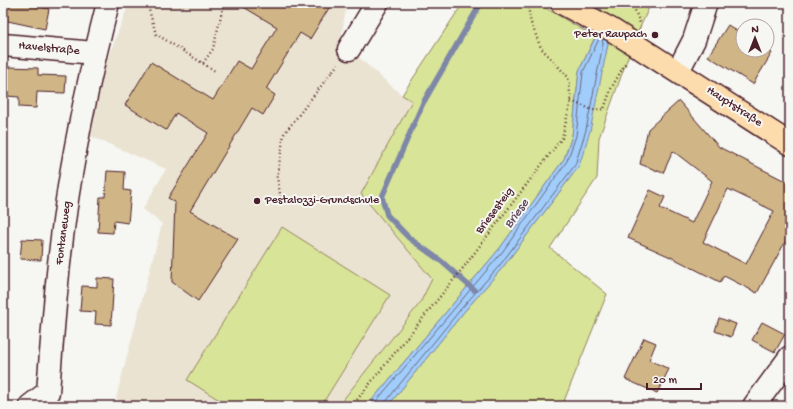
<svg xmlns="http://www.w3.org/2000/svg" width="793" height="409" viewBox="0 0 793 409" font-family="'Gochi Hand',sans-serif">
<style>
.built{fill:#ebe3d2}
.green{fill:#d8e497;stroke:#918261}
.water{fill:#a0cdfb;stroke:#7e87a8}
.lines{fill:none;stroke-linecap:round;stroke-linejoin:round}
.shore{stroke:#6c657e;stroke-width:1}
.stream{stroke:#7e87a8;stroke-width:5.5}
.building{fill:#d0b686;stroke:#4a1f2b;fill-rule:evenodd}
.minor-casing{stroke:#4a1f2b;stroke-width:25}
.major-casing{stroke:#4a1f2b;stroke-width:25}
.path{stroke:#4a1f2b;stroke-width:2.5;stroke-dasharray:1 3;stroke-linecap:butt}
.minor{stroke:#f6f6f2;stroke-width:22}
.major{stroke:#fcdcac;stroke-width:22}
.poi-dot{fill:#4a1f2b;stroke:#f6f6f2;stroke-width:1.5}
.labels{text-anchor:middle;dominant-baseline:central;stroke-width:4;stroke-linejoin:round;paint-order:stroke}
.poi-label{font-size:12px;fill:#4a1f2b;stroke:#f6f6f2;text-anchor:end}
.street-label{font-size:12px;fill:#4a1f2b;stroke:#f6f6f2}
.water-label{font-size:13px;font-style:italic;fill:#604a5f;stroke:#f6f6f2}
</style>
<rect width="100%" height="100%" fill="#f6f6f2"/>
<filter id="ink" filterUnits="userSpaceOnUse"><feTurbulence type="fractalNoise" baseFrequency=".025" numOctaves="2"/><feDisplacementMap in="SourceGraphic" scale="8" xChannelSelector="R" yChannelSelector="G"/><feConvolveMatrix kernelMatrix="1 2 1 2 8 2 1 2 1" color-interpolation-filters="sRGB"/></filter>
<g filter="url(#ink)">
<polygon class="built" points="129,3 347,3 341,38 349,49 402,95 412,101 361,194 432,279 420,303 338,406 128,406 116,398 162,224 143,209 166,169 86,134 98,84"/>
<g class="green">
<polygon points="463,3 537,3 595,37 579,71 572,136 564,159 500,248 367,406 338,406 420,303 432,279 361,194 412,101 402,95"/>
<polygon points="600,3 651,3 633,43 599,138 597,178 550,248 607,294 562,406 388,406 463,313 503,267 579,166 608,44"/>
<polygon points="282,227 390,295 321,406 229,406 187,380"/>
</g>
<polygon class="water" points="588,3 600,3 608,44 590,131 579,166 503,267 463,313 388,406 367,406 500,248 564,159 572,136 579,71 595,38"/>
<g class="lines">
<g class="shore">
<polyline points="372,406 503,251 567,161 576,136 583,72 600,37"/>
<polyline points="385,406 386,402 395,390 460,310 500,265 575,165 586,130 603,44 602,38"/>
</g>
<polyline class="stream" points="474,290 441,261 409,238 387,215 382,197 423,103 481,3"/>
</g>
<g class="building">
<polygon points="3,3 23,3 49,9 45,29 3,20"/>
<polygon points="237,3 332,3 310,39 300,33 266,89 275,95 263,115 252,108 190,211 238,239 198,301 172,282 175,202 168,198 208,133 176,113 166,130 125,105 151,62 213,100 237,61 251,69 277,27"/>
<polygon points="728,25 743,35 743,50 767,49 772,53 753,84 708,56"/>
<polygon points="8,67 38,68 38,75 66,76 65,93 37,92 36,108 19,107 19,97 7,96"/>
<path d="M679,101L719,147L789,183L790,181V233L757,293L724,276L720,282L675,259L628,238L650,190L665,197L660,208L692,223L712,181L673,151L663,173L640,164L648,129ZM728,189L774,211L746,264L703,242Z"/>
<polygon points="107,171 125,172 124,190 131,191 128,223 114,221 113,233 98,232 100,197 105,197"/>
<polygon points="22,239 42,240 41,260 20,259"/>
<polygon points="97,278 114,279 111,325 95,324 96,312 80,311 82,286 97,287"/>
<polygon points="719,318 736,324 731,337 715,331"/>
<polygon points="762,322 785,334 775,352 752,340"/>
<polygon points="644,338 656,343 649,360 669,369 657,393 625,379"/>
</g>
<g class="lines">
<g class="minor-casing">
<g id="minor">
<polyline points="3,45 95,53"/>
<polyline points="349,49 377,3"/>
<polyline points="678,71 694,40 706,3"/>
<path d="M30,406L48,392C53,326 58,259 68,193C78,129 92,65 108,3"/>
<polyline points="754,406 790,357"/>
</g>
</g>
<g class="major-casing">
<polyline id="major" points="562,3 612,30 790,144"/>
</g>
<g class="path">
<polyline points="147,3 156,34 215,71"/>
<polyline points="632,3 640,23"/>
<polyline points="203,63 213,49 224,3"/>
<polyline points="571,101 593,110 604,109 611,89 626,62"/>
<polyline points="282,205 277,177 284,134 338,64"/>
<polyline points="64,401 72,406"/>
<polyline points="352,406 463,268 562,138 571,101 568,77 541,48 531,23 529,14 529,7 532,3"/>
</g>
<use href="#minor" class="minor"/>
<use href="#major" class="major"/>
</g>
</g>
<g class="poi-dot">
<circle cx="655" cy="35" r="4"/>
<circle cx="257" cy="201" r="4"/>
</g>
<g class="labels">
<g class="poi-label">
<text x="647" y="35">Peter Raupach</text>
<text x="265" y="201" text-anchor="start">Pestalozzi-Grundschule</text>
</g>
<g class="street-label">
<text transform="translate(49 49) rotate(5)">Havelstraße</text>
<text transform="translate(734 107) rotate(33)">Hauptstraße</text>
<text transform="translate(495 211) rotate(-53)">Briesesteig</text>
<text transform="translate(64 233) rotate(-83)">Fontaneweg</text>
</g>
<g class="water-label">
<text transform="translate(517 214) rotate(-54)">Briese</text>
</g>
</g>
<rect width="793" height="409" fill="none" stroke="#f6f6f2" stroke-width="16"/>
<rect x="8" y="8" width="777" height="393" fill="none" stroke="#4a1f2b" stroke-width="1.5" filter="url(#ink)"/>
<g transform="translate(755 38)"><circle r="19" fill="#f6f6f2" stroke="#b1a0a2"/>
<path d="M0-3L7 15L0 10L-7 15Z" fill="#4a1f2b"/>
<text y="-6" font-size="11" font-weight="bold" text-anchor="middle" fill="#4a1f2b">N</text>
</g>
<path d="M647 383v6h54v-6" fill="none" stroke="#4a1f2b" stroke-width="2"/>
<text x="653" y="383" font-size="12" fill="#4a1f2b" stroke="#f6f6f2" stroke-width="3" paint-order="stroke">20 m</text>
</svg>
